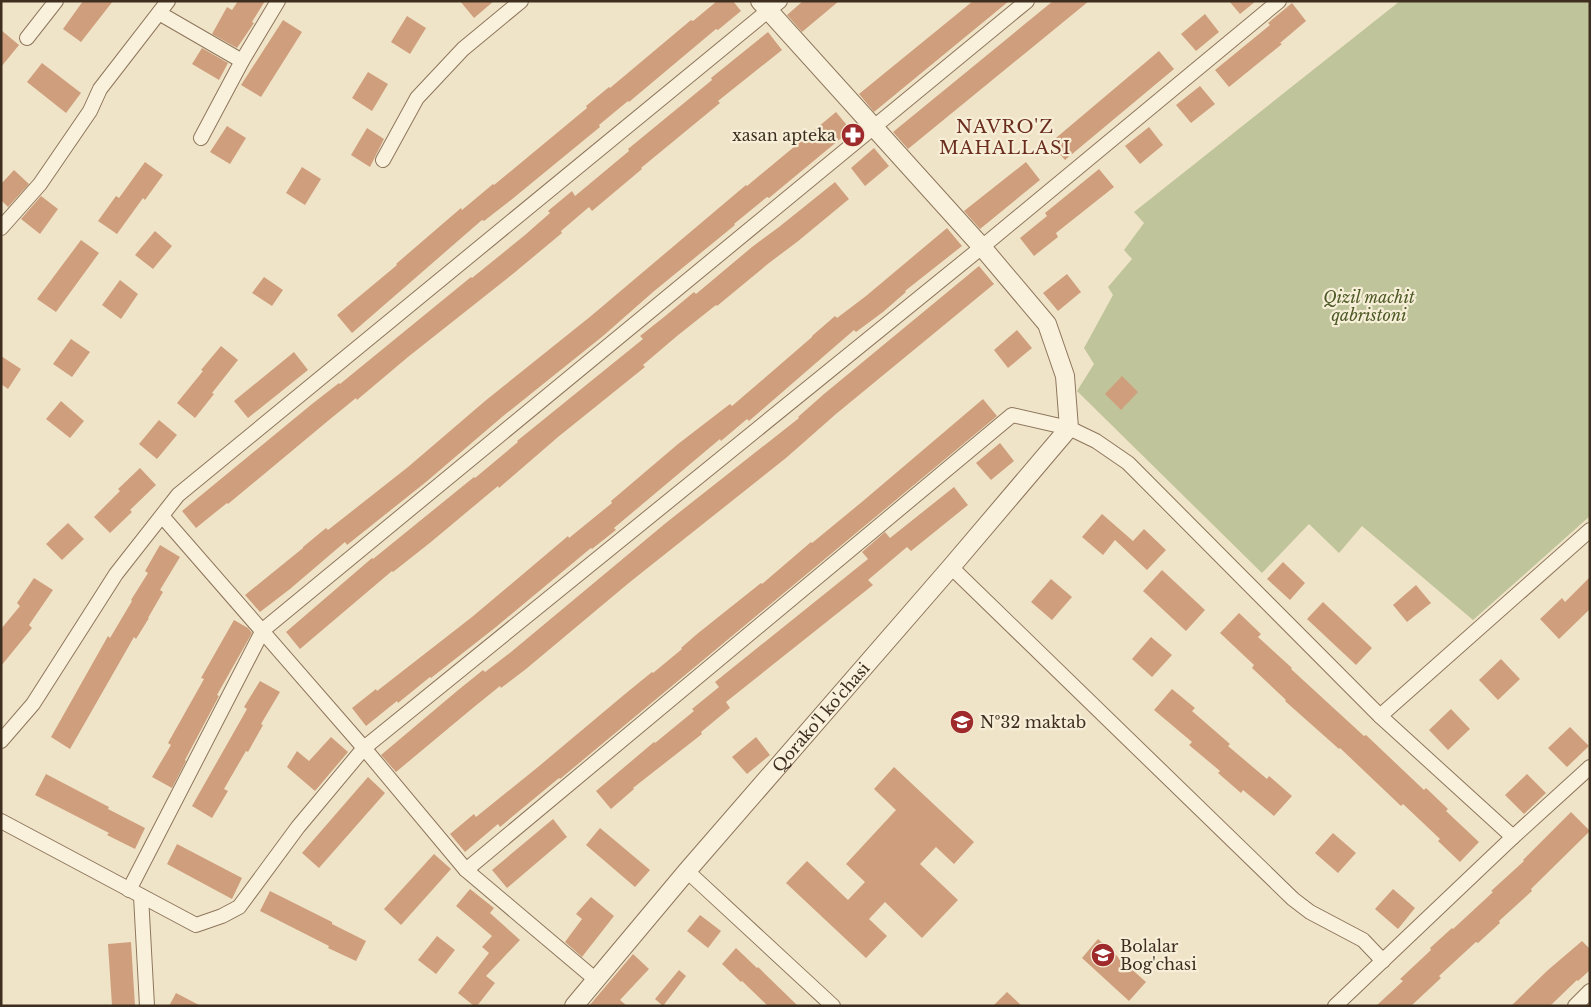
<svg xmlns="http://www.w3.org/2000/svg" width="1591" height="1007" viewBox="0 0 1591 1007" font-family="'Libre Baskerville',serif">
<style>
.cemetery{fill:#bfc49a}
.building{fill:#cf9f7d}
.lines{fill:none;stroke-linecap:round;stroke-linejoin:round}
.minor-casing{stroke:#8d765c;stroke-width:16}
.tertiary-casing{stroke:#8d765c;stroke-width:20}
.minor{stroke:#faf1dc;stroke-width:14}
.tertiary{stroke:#faf1dc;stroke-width:18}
.labels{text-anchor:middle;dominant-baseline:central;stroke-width:4.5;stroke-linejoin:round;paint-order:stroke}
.poi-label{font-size:16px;fill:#3d2e20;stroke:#f7eed8;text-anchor:start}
.park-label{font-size:16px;font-style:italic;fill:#4d5a26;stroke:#f7eed8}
.street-label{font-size:16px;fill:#3d2e20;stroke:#f7eed8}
.neighbourhood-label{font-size:18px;letter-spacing:1px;fill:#6b2e1e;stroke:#f7eed8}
</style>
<rect width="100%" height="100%" fill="#f0e4c8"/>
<polygon class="cemetery" points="1400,1 1590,1 1590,516 1473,620 1362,526 1339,553 1309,524 1262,573 1077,391 1094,364 1084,348 1113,295 1108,287 1132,259 1124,250 1144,223 1134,212"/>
<g class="building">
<polygon points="83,1 113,1 81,42 63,29"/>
<polygon points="238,1 265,1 252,22 254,23 237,48 212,34 227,7 232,10"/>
<polygon points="460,1 494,1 474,18"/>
<polygon points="717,1 733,1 741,11 718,30 716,29 629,102 628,101 599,125 600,127 511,200 484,221 482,220 352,333 337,315 397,265 396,264 461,208 462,210 493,184 494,185 587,108 586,106 609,87 610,88 691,20 693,21"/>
<polygon points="803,1 839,1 802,32 787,15"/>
<polygon points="973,1 1009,1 874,112 859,94"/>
<polygon points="1053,1 1089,1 908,149 893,132"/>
<polygon points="1229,1 1256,1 1240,14"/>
<polygon points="1292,3 1306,21 1280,43 1282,44 1229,87 1215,70 1270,25 1268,23"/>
<polygon points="1205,14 1219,32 1196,51 1181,34"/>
<polygon points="407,16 426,28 410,54 391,42"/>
<polygon points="283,20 302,32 261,97 241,85"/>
<polygon points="1,30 19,45 1,67"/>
<polygon points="768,32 782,50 718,101 720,103 641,168 642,169 592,211 589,207 561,231 562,233 514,273 408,357 357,400 356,398 329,420 228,504 227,503 196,528 182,511 312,404 339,383 340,384 471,277 472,278 525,235 550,213 548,211 572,191 575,196 629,151 628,149 712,80 711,78"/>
<polygon points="202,48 228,63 219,80 192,64"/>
<polygon points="1159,51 1174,69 1065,160 1050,143"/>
<polygon points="42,63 81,93 66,113 27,82"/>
<polygon points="368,72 388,84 372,111 352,98"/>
<polygon points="1200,86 1215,104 1191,123 1176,105"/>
<polygon points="836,112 851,130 769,198 767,197 734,224 735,225 653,292 603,336 502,417 426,482 347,545 345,542 290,589 260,612 245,595 303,548 303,547 326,528 328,530 408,467 485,401 591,316 746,185 747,186"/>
<polygon points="227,126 246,138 230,164 210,152"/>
<polygon points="1149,127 1163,145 1140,164 1125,146"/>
<polygon points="367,128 384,139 370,167 351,155"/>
<polygon points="874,148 889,166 865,186 851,168"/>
<polygon points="145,162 163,175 145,200 143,198 117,234 98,221 116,196 119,198"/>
<polygon points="1026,162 1040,180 980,229 964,211"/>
<polygon points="302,167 321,179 305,205 286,193"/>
<polygon points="1099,169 1114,187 1056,233 1058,237 1034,256 1020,238 1047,216 1045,213"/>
<polygon points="14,170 29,184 8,207 1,200 1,184"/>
<polygon points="835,182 849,199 797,242 769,263 717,306 716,305 677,336 643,365 645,367 558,437 499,488 498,486 431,542 393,572 392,571 300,649 286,632 372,558 373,559 474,477 475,478 518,442 517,441 643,339 640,336 664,317 694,292 696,294 752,247 779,227"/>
<polygon points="41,196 58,209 40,234 21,219"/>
<polygon points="947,228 962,246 905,291 906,292 883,312 856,332 854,330 749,421 747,419 721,441 720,439 614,528 616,530 592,549 591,548 496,627 431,678 430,677 398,703 397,701 366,726 352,708 376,689 377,691 472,617 568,536 569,538 612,503 611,501 678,444 730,404 732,406 812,337 812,336 835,316 837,318 866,296"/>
<polygon points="155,231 172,246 153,269 135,255"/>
<polygon points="81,240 99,253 56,312 37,299"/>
<polygon points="979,266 994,284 836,414 786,458 630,582 526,669 501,688 500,686 474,707 396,772 381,755 457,691 483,670 485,672 511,652 667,522 799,418 798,417 824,394"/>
<polygon points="1067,274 1081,292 1058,311 1043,293"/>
<polygon points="264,277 283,290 272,306 252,293"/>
<polygon points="120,280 138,294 121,319 102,305"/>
<polygon points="1017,330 1032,348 1008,368 994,350"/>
<polygon points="71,339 90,352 72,377 53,364"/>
<polygon points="221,346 238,360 212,393 214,394 195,418 177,403 203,371 201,370"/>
<polygon points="294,352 308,370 248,418 234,401"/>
<polygon points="1,356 21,369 8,389 1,384"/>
<polygon points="1122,376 1138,392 1121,410 1105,394"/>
<polygon points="983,399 997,416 560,779 559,778 500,827 498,824 465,852 450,834 474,814 476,817 538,767 625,694 652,672 653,673 682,649 681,648 697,634 761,583 762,584 811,542 812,543 863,501"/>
<polygon points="61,401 84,421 70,438 46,419"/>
<polygon points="159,420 177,435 157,459 139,444"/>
<polygon points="1000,443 1014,461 991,480 976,463"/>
<polygon points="140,468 156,485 130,510 132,512 110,533 94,517 120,491 118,489"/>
<polygon points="954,487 968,505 911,551 907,547 868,580 873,585 726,702 730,708 701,732 702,734 633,788 634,789 611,809 596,791 654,742 655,743 694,711 692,709 719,687 715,682 868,559 862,552 885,532 890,538"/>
<polygon points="1102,514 1133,541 1144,529 1166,550 1147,570 1115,540 1103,555 1082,537"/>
<polygon points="68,523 84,539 62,560 46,544"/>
<polygon points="160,545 180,557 160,590 163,592 148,618 149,618 136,639 134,637 70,749 51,737 108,636 110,638 132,601 131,600 148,573 145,571"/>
<polygon points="1283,562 1305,583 1290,600 1267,579"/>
<polygon points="1162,570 1205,610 1186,631 1143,591"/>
<polygon points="1590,577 1590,609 1559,639 1540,619 1562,598 1565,602"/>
<polygon points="34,578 53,590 29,625 32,628 1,666 1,629 20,606 17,603"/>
<polygon points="1051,579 1072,597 1052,620 1031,602"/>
<polygon points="1416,585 1431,603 1407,622 1393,605"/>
<polygon points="1323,602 1372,648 1356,665 1307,619"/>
<polygon points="1239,613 1261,634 1258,637 1292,668 1291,669 1364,736 1366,735 1424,790 1426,788 1448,809 1446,811 1479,842 1460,862 1438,841 1440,839 1403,804 1401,806 1340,748 1339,749 1285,701 1286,700 1252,668 1254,665 1220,633"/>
<polygon points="234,620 248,628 252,633 217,695 219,696 185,760 186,761 172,788 152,777 171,745 168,743 204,679 201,678"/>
<polygon points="1151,637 1172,655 1152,677 1132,659"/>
<polygon points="1501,659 1520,679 1498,700 1479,680"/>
<polygon points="260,681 280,692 261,724 263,725 248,752 246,751 224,789 228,791 212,818 192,806 247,709 244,707"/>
<polygon points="1172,689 1195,708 1192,711 1230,744 1228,746 1267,779 1269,776 1292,796 1274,816 1243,790 1241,793 1218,773 1220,771 1189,745 1192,742 1154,710"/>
<polygon points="1451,709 1470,729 1448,750 1429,730"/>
<polygon points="1570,727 1589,746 1567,767 1548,748"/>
<polygon points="331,737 348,752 315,791 287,767 297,751 309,761"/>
<polygon points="756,737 770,755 747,774 732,757"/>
<polygon points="894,767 974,842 954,864 936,847 920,864 958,900 922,938 885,902 869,919 887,936 866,958 786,883 807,861 848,900 865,882 846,864 896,810 874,789"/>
<polygon points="46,774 109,807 108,809 145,828 135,849 107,835 109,833 35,795"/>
<polygon points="1527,774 1546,793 1524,814 1505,795"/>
<polygon points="368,777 385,793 319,868 302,853"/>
<polygon points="1571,812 1590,831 1531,889 1532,891 1499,921 1500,923 1478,943 1476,942 1439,976 1441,978 1411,1006 1376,1006 1403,981 1400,979 1431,950 1430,948 1452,928 1453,929 1493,892 1491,891 1524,861 1523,860"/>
<polygon points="553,819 567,837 507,888 492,870"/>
<polygon points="600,828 650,870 635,887 586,845"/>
<polygon points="1333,833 1356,853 1338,873 1315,853"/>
<polygon points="177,844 242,878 232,899 167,864"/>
<polygon points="434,854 451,869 401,925 384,909"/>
<polygon points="470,889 494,908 490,913 520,940 486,976 495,983 477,1006 474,1006 458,993 489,953 482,947 492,936 456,906"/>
<polygon points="1393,889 1415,908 1398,929 1375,909"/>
<polygon points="270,891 332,922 332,924 366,941 356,961 328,948 329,946 260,911"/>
<polygon points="591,897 614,916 582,957 565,942 582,919 576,914"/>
<polygon points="700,915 721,931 708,948 687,931"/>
<polygon points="437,936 455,950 436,974 418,960"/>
<polygon points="1098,939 1146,982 1129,1001 1082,958"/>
<polygon points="1582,941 1590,949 1590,970 1578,981 1577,980 1550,1006 1511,1006 1548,970"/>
<polygon points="131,942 135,1006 112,1006 108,944"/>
<polygon points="736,948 757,968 758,967 798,1006 768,1006 742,981 741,982 722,964"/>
<polygon points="633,954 649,969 620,1000 627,1006 589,1006"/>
<polygon points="679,970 686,976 663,1006 655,999"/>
<polygon points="1007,992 1022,1006 993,1006"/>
<polygon points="176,993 201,1006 169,1006"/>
</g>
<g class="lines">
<g class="minor-casing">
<g id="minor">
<polyline points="159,13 242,61"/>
<polyline points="27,38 56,1"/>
<polyline points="201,138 242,61 278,1"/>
<polyline points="383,160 417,98 463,49 521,1"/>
<polyline points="1,228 40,184 90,111 100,89 168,1"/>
<polyline points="162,516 364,748 466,870 595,979"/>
<polyline points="951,567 1293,899 1310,912 1363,940 1383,961"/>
<polyline points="1380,716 1590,530"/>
<polyline points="1,741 33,704 116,574 178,495 780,1"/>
<polyline points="1,821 196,925 222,916 239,907 298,827 364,748 982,247 1279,1"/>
<polyline points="466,870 1012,415 1069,428 1096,441 1128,463 1380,716 1513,837"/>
<polyline points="687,871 833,1006"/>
<polyline points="129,890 263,630 1027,1"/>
<polyline points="141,896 147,1006"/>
<polyline points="1335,1006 1513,837 1590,767"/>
<polyline points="1575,1006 1590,991"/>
</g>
</g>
<g class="tertiary-casing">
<g id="tertiary">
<path id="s1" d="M574,1006L687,871L951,567L1069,428L1065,376L1047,324L982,247L760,1"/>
</g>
</g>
<use href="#minor" class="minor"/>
<use href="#tertiary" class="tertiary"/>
</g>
<defs>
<g id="pharmacy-disc" transform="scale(1.25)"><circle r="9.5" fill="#9e2a2b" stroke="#f7eed8"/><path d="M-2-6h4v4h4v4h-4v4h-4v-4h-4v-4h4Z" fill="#fff"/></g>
<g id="school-disc" transform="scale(1.25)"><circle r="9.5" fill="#9e2a2b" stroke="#f7eed8"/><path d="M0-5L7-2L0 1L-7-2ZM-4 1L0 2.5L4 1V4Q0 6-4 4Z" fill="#fff"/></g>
</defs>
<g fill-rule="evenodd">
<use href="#pharmacy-disc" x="853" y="135"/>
<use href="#school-disc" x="962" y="722"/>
<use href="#school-disc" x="1103" y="955"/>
</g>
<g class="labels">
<g class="poi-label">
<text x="836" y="135" text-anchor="end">xasan apteka</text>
<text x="980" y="722">№32 maktab</text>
<text x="1120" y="946">Bolalar<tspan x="1120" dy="18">Bog'chasi</tspan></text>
</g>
<g class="park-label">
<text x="1369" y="297">Qizil machit<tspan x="1369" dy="18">qabristoni</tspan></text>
</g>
<g class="street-label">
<text stroke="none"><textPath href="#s1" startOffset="380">Qorako'l ko'chasi</textPath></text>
</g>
<g class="neighbourhood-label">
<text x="1005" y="127">NAVRO'Z<tspan x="1005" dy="21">MAHALLASI</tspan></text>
</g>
</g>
<rect width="1591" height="1007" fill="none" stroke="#3d2e20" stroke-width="5"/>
</svg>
